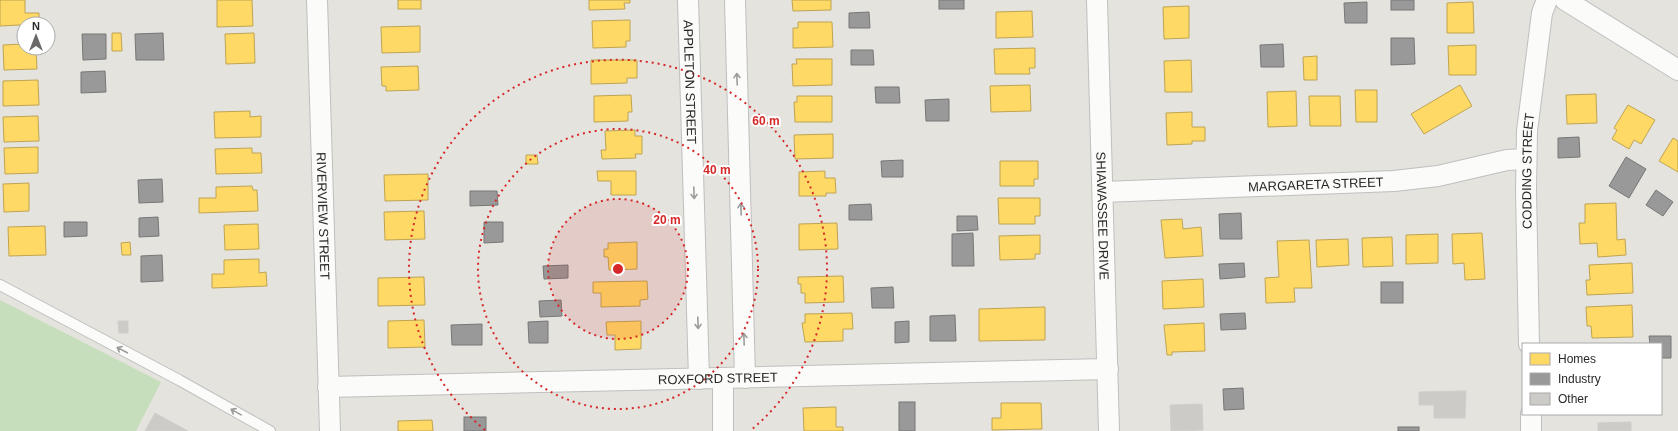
<svg xmlns="http://www.w3.org/2000/svg" width="1678" height="431" viewBox="0 0 1678 431" font-family="Arial,sans-serif">
<style>
.green{fill:#c6debb}
.homes{fill:#ffd966;stroke:#bea453}
.industry{fill:#999;stroke:#777}
.building{fill:#cdcbc8;stroke:#d0ceca}
.lines{fill:none;stroke-linecap:round;stroke-linejoin:round}
.service-casing{stroke:#bfbfbf;stroke-width:12}
.minor-casing{stroke:#bfbfbf;stroke-width:22}
.service{stroke:#fbfbfa;stroke-width:10}
.minor{stroke:#fbfbfa;stroke-width:20}
.oneway{stroke:#9c9c9c}
.ring{fill:none;stroke:#d62828;stroke-width:2;stroke-dasharray:2 4}
.labels{text-anchor:middle;dominant-baseline:central;stroke-width:4;stroke-linejoin:round;paint-order:stroke}
.street-label{font-size:13px;fill:#282828;stroke:#fff}
.centre{fill:#d62828;stroke:#fff;stroke-width:2}
.ring-label{font-size:12px;text-anchor:middle;font-weight:bold;fill:#d62828;stroke:#fff;stroke-width:4;stroke-linejoin:round;paint-order:stroke}
</style>
<rect width="100%" height="100%" fill="#e5e3de"/>
<polygon class="green" points="0,300 161,382 136,431 0,431"/>
<g class="homes">
<polygon points="0,0 25,0 25,13 39,13 39,24 0,26"/>
<polygon points="217,0 252,0 253,26 217,27"/>
<rect x="398" y="0" width="23" height="9"/>
<polygon points="589,0 630,0 630,3 624,3 625,9 589,10"/>
<polygon points="792,0 831,0 831,10 793,11"/>
<polygon points="1473,2 1474,33 1447,33 1447,3"/>
<polygon points="1189,6 1189,38 1164,39 1163,7"/>
<polygon points="1032,11 1033,37 996,38 996,12"/>
<polygon points="630,20 630,41 626,41 626,47 593,48 592,21"/>
<polygon points="798,22 832,22 833,47 793,48 793,28 798,28"/>
<polygon points="420,26 420,52 382,53 381,27"/>
<polygon points="112,33 121,33 122,51 112,51"/>
<polygon points="254,33 255,63 226,64 225,34"/>
<polygon points="24,44 24,48 36,48 37,69 4,70 3,45"/>
<polygon points="1476,45 1476,75 1449,75 1448,46"/>
<polygon points="1035,48 1035,68 1029,68 1030,74 995,74 994,49"/>
<polygon points="1317,56 1317,80 1304,80 1303,57"/>
<polygon points="796,59 832,59 832,85 793,86 792,64 797,64"/>
<polygon points="591,60 637,60 637,78 627,78 627,83 591,84"/>
<polygon points="1191,60 1192,92 1165,92 1164,61"/>
<polygon points="418,66 419,90 386,91 386,86 382,86 381,67"/>
<polygon points="38,80 39,105 3,106 3,81"/>
<polygon points="1030,85 1031,111 991,112 990,86"/>
<polygon points="1460,85 1472,106 1424,134 1411,114"/>
<polygon points="1355,90 1377,90 1377,122 1356,122"/>
<polygon points="1296,91 1297,126 1268,127 1267,92"/>
<polygon points="1596,94 1597,123 1567,124 1566,95"/>
<polygon points="631,95 632,112 628,112 628,121 594,122 594,96"/>
<polygon points="797,96 832,96 832,122 795,122 794,102 797,102"/>
<polygon points="1309,96 1340,96 1341,126 1310,126"/>
<polygon points="1628,105 1655,120 1641,144 1634,140 1629,149 1612,139 1617,130 1614,128"/>
<polygon points="250,111 250,117 261,116 261,137 215,138 214,112"/>
<polygon points="1192,112 1192,127 1205,127 1205,141 1192,141 1192,144 1167,145 1166,113"/>
<polygon points="38,116 39,141 4,142 3,117"/>
<polygon points="635,130 635,136 642,136 642,154 635,154 636,158 602,159 601,150 606,150 605,131"/>
<polygon points="833,134 833,158 795,159 794,135"/>
<polygon points="1673,138 1678,141 1678,172 1659,161"/>
<polygon points="38,147 38,173 5,174 4,148"/>
<polygon points="252,148 252,153 261,153 262,173 216,174 215,149"/>
<polygon points="526,155 537,155 538,164 526,164"/>
<polygon points="1000,161 1038,161 1038,179 1034,179 1034,186 1000,186"/>
<polygon points="597,171 636,171 636,195 611,195 611,181 598,181"/>
<polygon points="825,171 825,178 835,178 836,193 826,193 826,196 799,196 799,172"/>
<polygon points="428,174 428,200 385,201 384,175"/>
<polygon points="29,183 29,211 4,212 3,184"/>
<polygon points="252,186 253,190 257,190 258,211 199,213 199,198 216,198 216,187"/>
<polygon points="998,198 1040,198 1040,216 1035,216 1035,224 999,224"/>
<polygon points="1616,203 1617,240 1625,239 1626,255 1598,257 1597,243 1580,244 1579,223 1585,223 1585,204"/>
<polygon points="424,211 425,239 385,240 384,212"/>
<polygon points="1182,219 1183,229 1201,227 1203,256 1165,258 1161,220"/>
<polygon points="837,223 838,249 799,250 799,224"/>
<polygon points="258,224 259,249 225,250 224,225"/>
<polygon points="45,226 46,255 9,256 8,227"/>
<polygon points="1482,233 1485,279 1465,280 1464,263 1453,264 1452,234"/>
<polygon points="1438,234 1438,263 1406,264 1406,235"/>
<polygon points="1040,235 1040,254 1035,254 1035,259 1000,260 999,236"/>
<polygon points="1392,237 1393,266 1363,267 1362,238"/>
<polygon points="1348,239 1349,265 1317,267 1316,240"/>
<polygon points="1309,240 1312,288 1294,288 1295,302 1266,303 1265,278 1279,277 1277,241"/>
<polygon points="130,242 131,255 122,255 121,243"/>
<polygon points="637,242 637,269 609,270 608,257 604,257 604,249 608,249 608,243"/>
<polygon points="259,259 259,273 266,272 267,286 212,288 212,274 224,274 224,260"/>
<polygon points="1632,263 1633,293 1587,295 1586,280 1590,280 1589,265"/>
<polygon points="843,276 844,302 805,303 805,293 801,293 801,284 798,284 798,277"/>
<polygon points="424,277 425,305 378,306 378,278"/>
<polygon points="1203,279 1204,307 1163,309 1162,281"/>
<polygon points="647,281 648,299 640,300 640,306 601,307 601,293 593,293 593,282"/>
<polygon points="1632,305 1633,337 1592,338 1591,326 1587,326 1586,307"/>
<polygon points="1045,307 1045,340 979,341 979,309"/>
<polygon points="852,313 853,329 843,329 843,341 805,342 802,323 805,323 805,314"/>
<polygon points="424,320 425,347 388,348 388,321"/>
<polygon points="641,321 641,349 615,350 615,335 607,335 606,322"/>
<polygon points="1204,323 1205,351 1172,352 1172,355 1167,355 1164,325"/>
<polygon points="1001,403 1041,403 1042,429 992,430 992,418 1001,418"/>
<polygon points="836,407 836,427 843,427 843,431 804,431 803,408"/>
<polygon points="432,420 433,431 398,431 398,421"/>
</g>
<g class="industry">
<rect x="939" y="0" width="25" height="9"/>
<rect x="1391" y="0" width="23" height="10"/>
<polygon points="1367,2 1367,23 1345,23 1344,3"/>
<polygon points="869,12 870,28 849,28 849,13"/>
<polygon points="163,33 164,60 136,60 135,34"/>
<polygon points="82,34 106,34 106,59 83,60"/>
<polygon points="1391,38 1414,38 1415,64 1391,65"/>
<polygon points="1283,44 1284,67 1261,67 1260,45"/>
<polygon points="851,50 873,50 874,65 851,65"/>
<polygon points="105,71 106,92 81,93 81,72"/>
<polygon points="875,87 899,87 900,103 876,103"/>
<polygon points="949,99 949,121 926,121 925,100"/>
<polygon points="1579,137 1580,157 1558,158 1558,138"/>
<polygon points="1626,157 1646,169 1629,198 1609,186"/>
<polygon points="903,160 903,177 882,177 881,161"/>
<polygon points="162,179 163,202 139,203 138,180"/>
<polygon points="1656,190 1673,202 1663,216 1646,205"/>
<polygon points="470,191 497,191 498,205 470,206"/>
<polygon points="871,204 872,220 849,220 849,205"/>
<polygon points="1241,213 1242,239 1220,239 1219,214"/>
<polygon points="957,216 977,216 978,230 957,231"/>
<polygon points="158,217 159,236 139,237 139,218"/>
<polygon points="64,222 87,222 87,236 64,237"/>
<polygon points="484,222 503,222 503,242 484,243"/>
<polygon points="973,233 974,266 952,266 952,234"/>
<polygon points="162,255 163,281 141,282 141,256"/>
<polygon points="1244,263 1245,277 1220,279 1219,264"/>
<polygon points="568,265 568,278 544,279 543,266"/>
<rect x="1381" y="282" width="22" height="21"/>
<polygon points="893,287 894,308 872,308 871,288"/>
<polygon points="561,300 562,316 540,317 539,301"/>
<polygon points="1245,313 1246,329 1221,330 1220,314"/>
<polygon points="955,315 956,341 930,341 930,316"/>
<polygon points="548,321 548,343 529,343 528,322"/>
<polygon points="909,321 909,342 895,343 895,322"/>
<polygon points="482,324 482,345 452,345 451,325"/>
<polygon points="1649,336 1671,336 1671,358 1661,358 1661,344 1650,344"/>
<polygon points="1243,388 1244,409 1224,410 1223,389"/>
<rect x="899" y="402" width="16" height="29"/>
<rect x="464" y="417" width="22" height="14"/>
<rect x="1398" y="427" width="21" height="4"/>
</g>
<g class="building">
<polygon points="118,321 128,321 128,333 119,333"/>
<polygon points="1466,391 1465,418 1434,418 1434,405 1419,405 1419,392"/>
<polygon points="1202,404 1203,430 1171,431 1170,405"/>
<polygon points="155,413 188,431 145,431"/>
<polygon points="1631,422 1631,431 1598,431 1598,423"/>
</g>
<g class="lines">
<g class="service-casing">
<polyline id="service" points="0,285 179,380 270,431"/>
</g>
<g class="minor-casing">
<g id="minor">
<path id="s1" d="M317,0L330,431"/>
<path id="s2" d="M688,0L699,379"/>
<polyline points="735,0 745,378"/>
<path id="s3" d="M1097,0L1109,431"/>
<polyline points="1565,0 1678,70"/>
<path id="s4" d="M1103,192L1394,181L1438,176L1507,160L1526,159"/>
<path id="s5" d="M1529,344L1526,190L1527,131L1542,13L1547,0"/>
<path id="s6" d="M328,387L1108,369"/>
<polyline points="1531,414 1531,431"/>
<polyline points="723,431 723,379"/>
</g>
</g>
<use href="#service" class="service"/>
<use href="#minor" class="minor"/>
</g>
<defs><path id="oneway-shaft" d="M-6 0H5M1.5-3L5.5 0L1.5 3" fill="none" stroke-width="1.6" stroke-linecap="round" stroke-linejoin="round"/></defs>
<g class="oneway">
<use href="#oneway-shaft" transform="translate(737 79) rotate(-92)"/>
<use href="#oneway-shaft" transform="translate(694 193) rotate(88)"/>
<use href="#oneway-shaft" transform="translate(741 209) rotate(-92)"/>
<use href="#oneway-shaft" transform="translate(698 323) rotate(88)"/>
<use href="#oneway-shaft" transform="translate(744 339) rotate(-92)"/>
<use href="#oneway-shaft" transform="translate(122 350) rotate(-152)"/>
<use href="#oneway-shaft" transform="translate(236 412) rotate(-151)"/>
</g>
<circle cx="618" cy="269" r="70" fill="#d62828" fill-opacity=".12"/>
<g class="ring">
<circle cx="618" cy="269" r="70"/>
<circle cx="618" cy="269" r="140"/>
<path d="M485 430A209 209 0 1 1 751 430"/>
</g>
<g class="labels">
<g class="street-label">
<text stroke="none"><textPath href="#s2" startOffset="82">APPLETON STREET</textPath></text>
<text stroke="none"><textPath href="#s5" startOffset="173">CODDING STREET</textPath></text>
<text stroke="none"><textPath href="#s4" startOffset="213">MARGARETA STREET</textPath></text>
<text stroke="none"><textPath href="#s3" startOffset="216">SHIAWASSEE DRIVE</textPath></text>
<text stroke="none"><textPath href="#s1" startOffset="216">RIVERVIEW STREET</textPath></text>
<text stroke="none"><textPath href="#s6" startOffset="390">ROXFORD STREET</textPath></text>
</g>
</g>
<circle cx="618" cy="269" r="6" class="centre"/>
<g class="ring-label">
<text x="766" y="125">60 m</text>
<text x="717" y="174">40 m</text>
<text x="667" y="224">20 m</text>
</g>
<rect x="1522" y="343" width="140" height="72" fill="#ffffff" stroke="#a9a9a9"/>
<rect x="1530" y="353" width="20" height="12" fill="#ffd966" stroke="#a9a9a9"/>
<text x="1558" y="363" font-size="12" fill="#282828">Homes</text>
<rect x="1530" y="373" width="20" height="12" fill="#999999" stroke="#a9a9a9"/>
<text x="1558" y="383" font-size="12" fill="#282828">Industry</text>
<rect x="1530" y="393" width="20" height="12" fill="#cdcbc8" stroke="#a9a9a9"/>
<text x="1558" y="403" font-size="12" fill="#282828">Other</text>
<g transform="translate(36 36)"><circle r="19" fill="#ffffff" stroke="#a9a9a9"/>
<path d="M0-3L7 15L0 10L-7 15Z" fill="#6a6968"/>
<text y="-6" font-size="11" font-weight="bold" text-anchor="middle" fill="#282828">N</text>
</g>
</svg>
